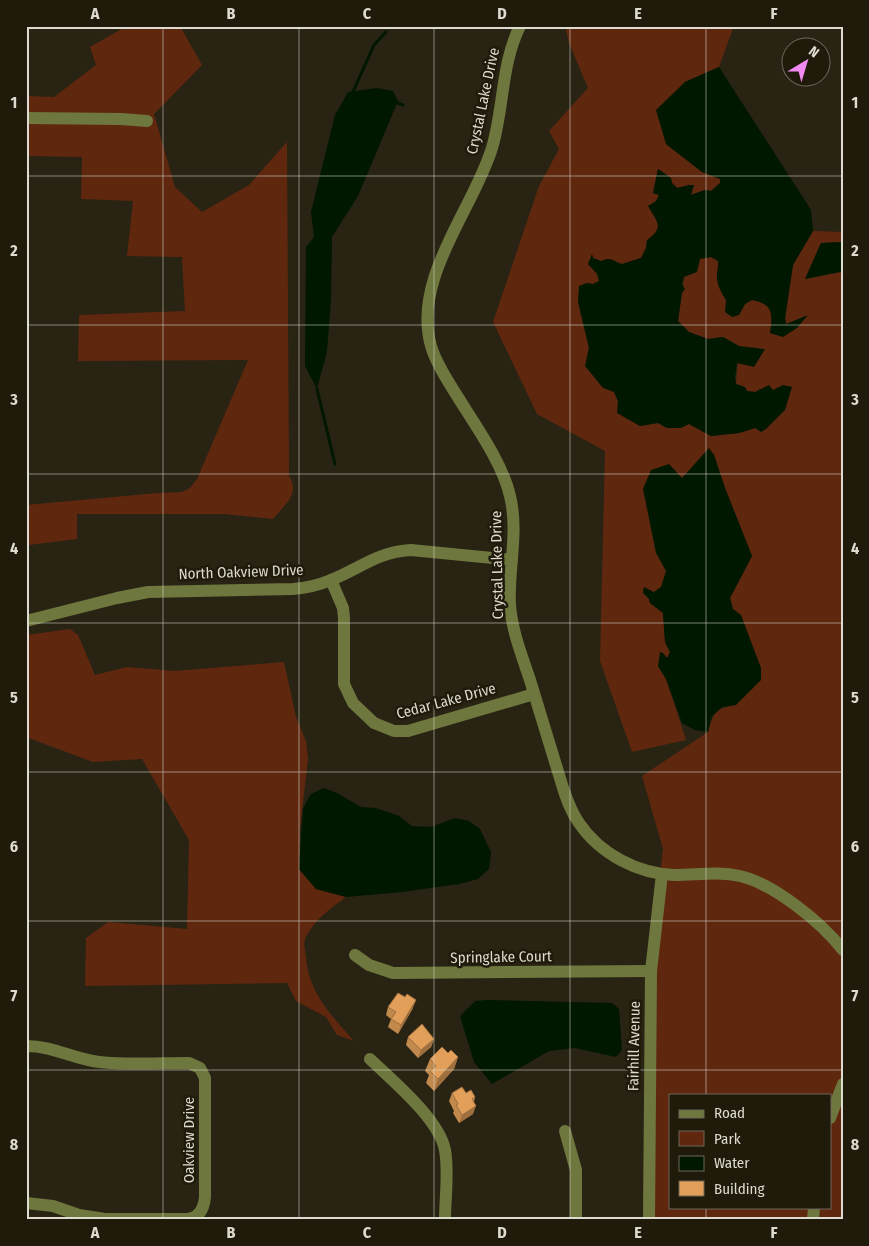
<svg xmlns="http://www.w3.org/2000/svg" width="869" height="1246" viewBox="0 0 869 1246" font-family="'Fira Sans Condensed',sans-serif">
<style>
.green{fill:#60270f;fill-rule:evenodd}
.water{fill:#001700}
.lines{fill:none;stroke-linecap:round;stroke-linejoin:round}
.stream{stroke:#001700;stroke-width:3}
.minor{stroke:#6e773e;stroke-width:12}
.wall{fill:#c2894d}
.shaded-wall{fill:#9e6f3e}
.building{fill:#e19f59;stroke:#9e6f3e}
.grid{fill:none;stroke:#dddacf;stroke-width:1;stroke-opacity:0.55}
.labels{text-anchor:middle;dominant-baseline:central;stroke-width:5;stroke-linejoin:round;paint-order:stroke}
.street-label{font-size:15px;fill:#dddacf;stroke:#201a0a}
.neatline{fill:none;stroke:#dddacf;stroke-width:2}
.grid-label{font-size:16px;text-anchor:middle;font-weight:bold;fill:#dddacf}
</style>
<rect width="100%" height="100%" fill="#292313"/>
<g class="green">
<path d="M127,26H180L202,65L154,114L175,187L202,212L249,185L287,142L289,476C301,494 284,505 273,519L224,514H77V539L29,545L26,547V505L158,493L182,492L190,488L197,479L248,360L78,361L79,315L185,311L182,257L127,256L133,201L81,199L82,157L26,156V96L54,97L96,65L90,47Z"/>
<path d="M565,26H734L719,67L685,82L666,144L702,172L720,179V183L711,191L705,190L690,195L694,185H689L678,188L672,183L671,178L658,169L653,193L659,195L653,214C663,226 658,232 647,241L646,248L641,258L622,264C613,261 610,257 601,261L593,258V255L588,264L598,274L599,281L593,284L587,283L580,311L589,348L585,366L594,375L614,392L618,401L640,426L658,423L667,428L689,424L711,436L739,433L755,428L773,390L760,389L755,392L747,391L745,387L736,384L739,346L723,337L708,339L689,332L678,321L684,277L700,259L711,257L718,261C719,267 717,272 717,277C719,293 729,303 739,315L745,304L752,300C773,304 773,313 770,333L807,316L786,324L785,318L793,265L813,231L843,232V242L821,243L805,279L840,272L843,274V1220H643L646,996L663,849L642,776L708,732C713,713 716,708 736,705L733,609L730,598L752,556L725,488L714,455L656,553L667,571L661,587L654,592L649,599L650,603L663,613L665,642L670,652L669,657L658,666L666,679L686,740L632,752L600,661L605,451L537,414L493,322L539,186L559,149L549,131L588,88L569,43ZM670,1095H830V1207H670Z"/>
<path d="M70,629L78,635L95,675L127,667L175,671L284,662L296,717L306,741L308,759L300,829L299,869L316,889L346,897C331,908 315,919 306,937C303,942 305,950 306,956C308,992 331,1015 354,1041L337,1035L326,1017L296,1001L287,983L85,986L86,938L108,922L187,929L189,840L142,759L93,762L26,737V635Z"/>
</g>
<g class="water">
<path d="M719,67L811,210L813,231L793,265L785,318L786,324L808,315L797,328L783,337L770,333C773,313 773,304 752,300L745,304L739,315L732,317L725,312L726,300C721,292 716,284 717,273C718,269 718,266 718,261L711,257L700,259L697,272L684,277L682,284L685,289L682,293L678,321L689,332L708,339L723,337L739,346L765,349L754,367L737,363L735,378L736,384L745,387L747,391L755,392L769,385L773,390L783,385L792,387L785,410L766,429L761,432L755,428L739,433L711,436L689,424L681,428H667L658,423L640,426L617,413L618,401L614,392L603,388L585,366L589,348L578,302L579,286L587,283L593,284L599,281L597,274L588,264L592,254L593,258L601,261C612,256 612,261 622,264L641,258L646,248L647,240C665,227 657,222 648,206L656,201L659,195L653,193L658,169L671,178L672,183L677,188L689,185H694L691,195L705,190L711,191L720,183V179L702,172L666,144L656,110L685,82Z"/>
<polygon points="377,88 393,91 398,101 358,196 332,237 331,300 327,351 317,389 305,366 306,247 314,237 311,212 335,115 348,92"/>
<polygon points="843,242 843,274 840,272 805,279 821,243"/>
<polygon points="709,448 714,455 725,488 752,556 730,598 733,609 741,615 761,668 761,680 736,705 722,707 712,716 708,732 695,730 682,723 666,679 658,666 660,652 663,653 667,658 670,652 665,642 663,613 650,603 649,599 643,593 644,587 654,592 661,587 666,571 656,553 643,489 651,470 669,464 682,478"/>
<polygon points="324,788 337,793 361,807 376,808 399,816 412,826 431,827 455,818 469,821 480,829 491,852 489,869 478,879 459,884 402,892 346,897 316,889 299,869 303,808 311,794"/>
<polygon points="487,1000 612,1003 619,1009 622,1050 616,1057 575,1048 549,1051 492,1084 474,1062 460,1016 475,1001"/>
</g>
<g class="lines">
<g class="stream">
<polyline points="352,94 374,45 386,32"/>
<polyline points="397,103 403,105"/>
<polyline points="317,389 335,464"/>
</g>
<g class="minor">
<path d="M520,26C501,64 504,108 492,148C473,210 412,278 431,346C435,360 443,373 451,386C470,418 502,460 510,496C519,533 508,568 510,605C512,631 522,656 530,680C541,716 552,752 563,788C567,800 571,812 579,823C600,854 638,874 675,875C697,875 718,871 740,876C774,884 821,922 843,950"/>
<polyline points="26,118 121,119 147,121"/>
<polyline points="331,580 343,608 344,618 344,684 353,703 374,723 394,731 408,731 534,694"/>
<path d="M26,621L117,598L148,592L293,589C306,588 319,585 331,580C361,568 377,552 411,550L512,560"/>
<polyline points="355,955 369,965 393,973 651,971"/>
<path d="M26,1046C54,1046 73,1059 99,1062C128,1065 159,1063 189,1063L200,1068L205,1078V1197C204,1208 200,1218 187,1219H105L79,1215L53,1206L26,1203"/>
<path d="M370,1059C393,1081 439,1119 445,1150C449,1172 445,1198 445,1220"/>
<polyline points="830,1118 843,1084"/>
<polyline points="565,1131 576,1170 576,1220"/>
<polyline points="649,1220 651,971 662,874"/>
<polyline points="813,1220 814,1207"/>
</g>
</g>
<g class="wall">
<polygon points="388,1007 413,1008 398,1034 388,1027 391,1019 386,1015"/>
<polygon points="408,1037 434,1039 431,1047 418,1058 406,1045"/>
<polygon points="448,1053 458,1057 454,1069 434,1091 426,1083 429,1075 425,1071 430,1059"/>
<polygon points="452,1093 475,1097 474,1102 473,1114 459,1123 453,1113 454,1111 449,1101"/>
</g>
<g class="shaded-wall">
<polygon points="416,1000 413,1008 398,1034 401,1025"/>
<polygon points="434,1039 431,1047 418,1058 421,1050"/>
<polygon points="458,1057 454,1069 434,1091 438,1079"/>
<polygon points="476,1106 473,1114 459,1123 462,1115"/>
</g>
<g class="building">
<polygon points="398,993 405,997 407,994 416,1000 401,1025 391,1019 396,1012 388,1007"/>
<polygon points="422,1024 434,1039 421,1050 408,1037"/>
<polygon points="442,1047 448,1053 451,1050 458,1057 438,1079 430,1071 436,1066 430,1059"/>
<polygon points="462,1087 466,1093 471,1090 475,1097 472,1099 476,1106 462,1115 456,1105 458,1104 452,1093"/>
</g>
<path class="grid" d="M163,26V1220M299,26V1220M434,26V1220M570,26V1220M706,26V1095M26,176H843M26,325H843M26,474H843M26,623H843M26,772H843M26,921H843M26,1070H843M706,1207V1220"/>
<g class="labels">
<g class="street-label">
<text transform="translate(483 101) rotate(-78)">Crystal Lake Drive</text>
<text transform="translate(497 565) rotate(-91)">Crystal Lake Drive</text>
<text transform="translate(241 572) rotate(-2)">North Oakview Drive</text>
<text transform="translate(446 701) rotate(-15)">Cedar Lake Drive</text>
<text transform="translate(501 957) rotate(-1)">Springlake Court</text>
<text transform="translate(634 1046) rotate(-89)">Fairhill Avenue</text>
<text transform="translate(189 1140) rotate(-90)">Oakview Drive</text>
</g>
</g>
<rect width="869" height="1246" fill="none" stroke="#201a0a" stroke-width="55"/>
<rect x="669" y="1094" width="162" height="115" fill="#201a0a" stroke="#6c6759"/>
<rect x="679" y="1110" width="25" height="8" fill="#6e773e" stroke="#6c6759"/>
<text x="714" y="1118" font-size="15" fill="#dddacf">Road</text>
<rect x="679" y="1131" width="25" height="15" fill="#60270f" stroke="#6c6759"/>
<text x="714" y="1144" font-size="15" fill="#dddacf">Park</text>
<rect x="679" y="1156" width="25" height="15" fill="#001700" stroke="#6c6759"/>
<text x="714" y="1168" font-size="15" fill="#dddacf">Water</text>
<rect x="679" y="1181" width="25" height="15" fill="#e19f59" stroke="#6c6759"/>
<text x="714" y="1194" font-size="15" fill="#dddacf">Building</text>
<g transform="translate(806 62) rotate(38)"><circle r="24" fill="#201a0a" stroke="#6c6759"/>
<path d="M0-4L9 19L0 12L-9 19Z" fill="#f28af3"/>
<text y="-8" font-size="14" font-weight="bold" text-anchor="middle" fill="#dddacf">N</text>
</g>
<rect x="28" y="28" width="814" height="1190" class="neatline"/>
<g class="grid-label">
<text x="95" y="19">A</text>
<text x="231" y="19">B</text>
<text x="367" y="19">C</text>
<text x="502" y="19">D</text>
<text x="638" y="19">E</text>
<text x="774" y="19">F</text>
<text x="14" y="108">1</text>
<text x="855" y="108">1</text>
<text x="14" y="256">2</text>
<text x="855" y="256">2</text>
<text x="14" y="405">3</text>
<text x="855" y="405">3</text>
<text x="14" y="554">4</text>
<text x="855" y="554">4</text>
<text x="14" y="703">5</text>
<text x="855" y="703">5</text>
<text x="14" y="852">6</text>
<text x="855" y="852">6</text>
<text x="14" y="1001">7</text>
<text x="855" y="1001">7</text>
<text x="14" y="1150">8</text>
<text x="855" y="1150">8</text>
<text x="95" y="1238">A</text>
<text x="231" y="1238">B</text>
<text x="367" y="1238">C</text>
<text x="502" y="1238">D</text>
<text x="638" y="1238">E</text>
<text x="774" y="1238">F</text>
</g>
</svg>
